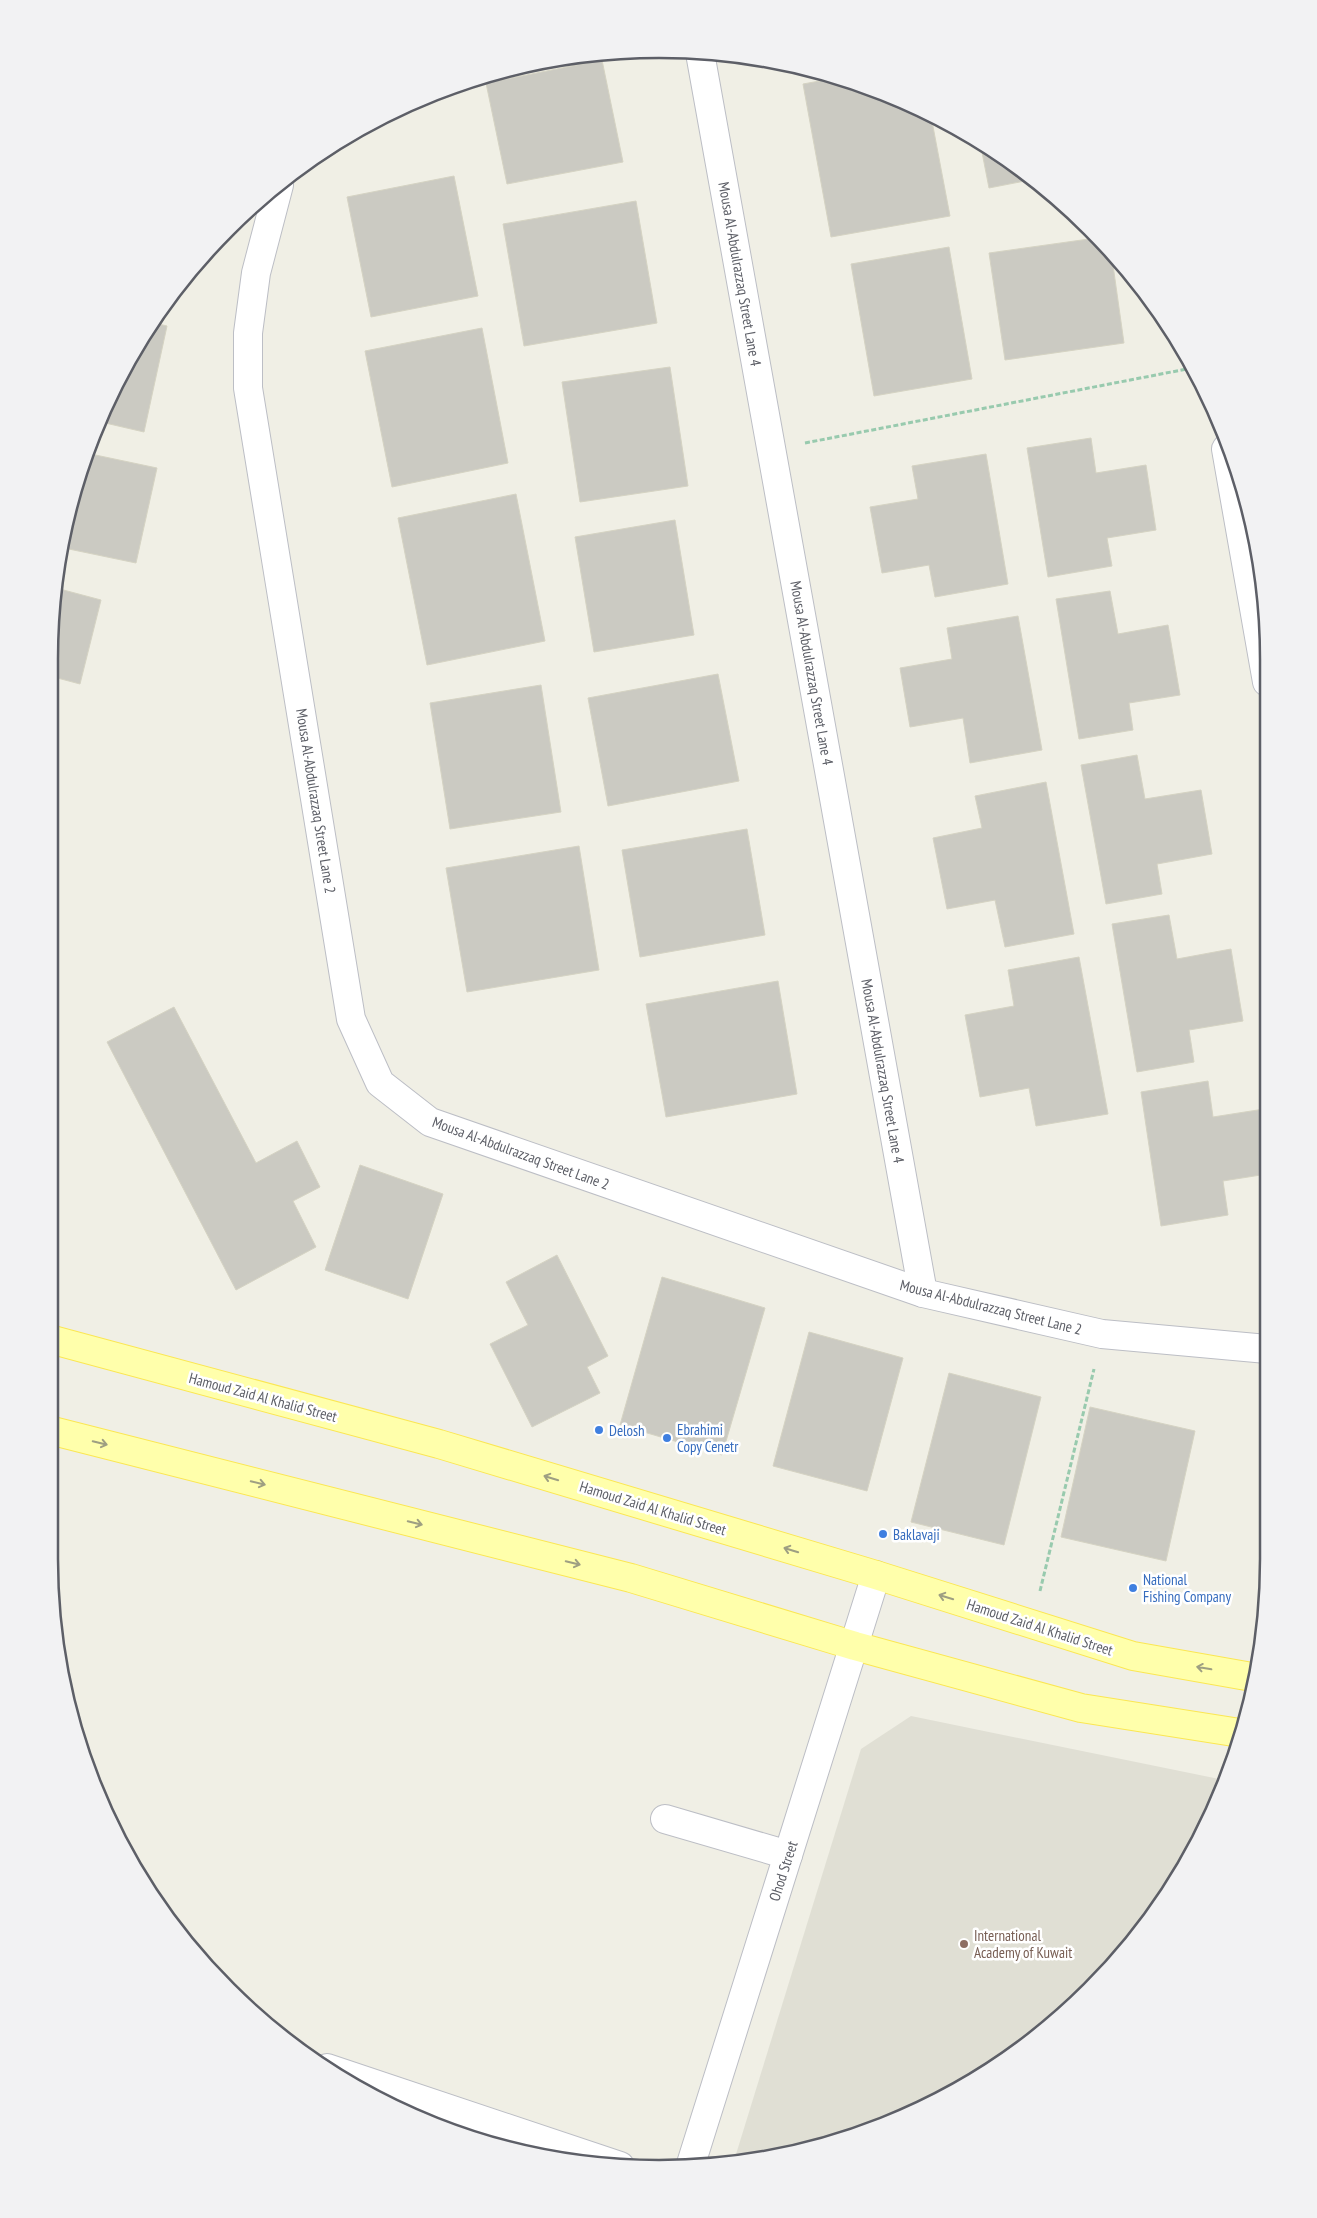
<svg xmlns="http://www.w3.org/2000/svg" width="1317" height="2218" viewBox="0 0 1317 2218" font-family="'PT Sans Narrow',sans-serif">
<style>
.education{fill:#e0dfd4}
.building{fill:#cbcac2;stroke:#d5d3c3}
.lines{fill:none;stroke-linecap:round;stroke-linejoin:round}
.minor-casing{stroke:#bcbec5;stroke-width:30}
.major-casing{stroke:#fbe753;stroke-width:30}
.path{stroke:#98caae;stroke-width:3;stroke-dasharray:5 2.5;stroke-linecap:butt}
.minor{stroke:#fff;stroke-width:28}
.major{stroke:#ffffab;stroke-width:28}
.oneway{stroke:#9e9f82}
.shop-dot{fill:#3f7fe0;stroke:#fff;stroke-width:2}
.education-dot{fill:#8d6e63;stroke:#fff;stroke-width:2}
.labels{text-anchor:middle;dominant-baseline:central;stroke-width:5;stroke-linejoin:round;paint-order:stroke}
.street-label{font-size:15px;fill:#5d5f67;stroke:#fff}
.shop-label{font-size:15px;fill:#366cbe;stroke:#fff;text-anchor:start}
.education-label{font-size:15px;fill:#785e54;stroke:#fff;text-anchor:start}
.rim{fill:none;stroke:#5d5f67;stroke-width:2.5}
</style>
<rect width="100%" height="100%" fill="#f0efe5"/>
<polygon class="education" points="911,1716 1224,1780 1165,1899 1090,1990 1029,2043 928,2106 854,2137 733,2164 861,1749"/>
<g class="building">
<polygon points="602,60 623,162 507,184 486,83"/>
<polygon points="836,78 892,95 931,116 950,216 831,237 803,84"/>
<polygon points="980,142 997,152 1030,180 989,188"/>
<polygon points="454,176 478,296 371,317 347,197"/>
<polygon points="636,201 657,323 524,346 503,224"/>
<polygon points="1096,238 1111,251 1124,343 1005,360 989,253"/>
<polygon points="949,247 972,379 874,396 851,264"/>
<polygon points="150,322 167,326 144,432 101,422"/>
<polygon points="482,328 508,463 392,487 365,351"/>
<polygon points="670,367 688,486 580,502 562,382"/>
<polygon points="1091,438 1096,473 1146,465 1156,530 1107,538 1112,566 1048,577 1027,448"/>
<polygon points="86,453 157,468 136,563 64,548 81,462"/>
<polygon points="986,454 1008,584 935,597 929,565 882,573 870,507 918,499 912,466"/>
<polygon points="516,494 545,641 427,665 398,518"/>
<polygon points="675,520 694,635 594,652 575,537"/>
<polygon points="56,588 101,600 80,684 50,676 50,618"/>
<polygon points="1110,591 1118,634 1168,625 1180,695 1129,703 1133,730 1079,739 1056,599"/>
<polygon points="1018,616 1042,750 970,763 963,718 910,727 900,668 952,659 947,628"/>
<polygon points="718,674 739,781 608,806 588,698"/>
<polygon points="541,685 561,812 450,829 430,703"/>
<polygon points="1137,755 1145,799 1201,790 1212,854 1157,864 1162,894 1106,904 1081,765"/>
<polygon points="1046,782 1074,934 1005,947 995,900 947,909 933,838 982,828 975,796"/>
<polygon points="747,829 765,935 640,957 622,850"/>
<polygon points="579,846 599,970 467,992 446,868"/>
<polygon points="1169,915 1177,959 1231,949 1243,1021 1189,1030 1194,1062 1137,1072 1112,924"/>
<polygon points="1079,957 1108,1114 1036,1126 1029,1088 980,1097 965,1015 1014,1006 1008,970"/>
<polygon points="778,981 797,1094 666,1117 646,1004"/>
<polygon points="174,1007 256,1163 297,1141 320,1187 293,1201 316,1247 236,1290 107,1042"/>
<polygon points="1208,1081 1213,1117 1264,1109 1267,1125 1267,1174 1223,1181 1228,1215 1161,1226 1141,1092"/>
<polygon points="360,1165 443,1194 408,1299 325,1270"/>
<polygon points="557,1255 608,1356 587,1367 600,1393 532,1427 490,1344 528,1325 506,1282"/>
<polygon points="662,1277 765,1308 722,1455 620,1425"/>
<polygon points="809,1332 903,1358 867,1491 773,1466"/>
<polygon points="949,1373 1041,1397 1004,1545 911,1522"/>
<polygon points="1090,1407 1195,1431 1166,1561 1061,1537"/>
</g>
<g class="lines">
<g class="minor-casing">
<g id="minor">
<polyline points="700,53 923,1293"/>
<polyline points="279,185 256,273 248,333 248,388 351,1019 380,1083 430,1122 923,1293 1102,1334 1267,1349"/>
<polyline points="1226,449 1267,682"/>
<polyline points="665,1819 788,1855"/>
<polyline points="327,2068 620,2166"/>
<polyline points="690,2167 876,1575"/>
</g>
</g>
<g class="major-casing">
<g id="major">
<polyline points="53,1340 439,1444 876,1575 1133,1656 1252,1677"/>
<polyline points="53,1431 631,1578 855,1646 1081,1708 1240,1733"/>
</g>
</g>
<g class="path">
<polyline points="805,443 1192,368"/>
<polyline points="1040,1591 1094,1369"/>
</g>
<use href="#minor" class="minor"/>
<use href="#major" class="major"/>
</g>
<defs><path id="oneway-shaft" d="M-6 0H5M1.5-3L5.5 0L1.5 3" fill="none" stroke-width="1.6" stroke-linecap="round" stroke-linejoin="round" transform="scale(1.25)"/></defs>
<g class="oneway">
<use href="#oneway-shaft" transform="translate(100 1443) rotate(14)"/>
<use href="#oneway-shaft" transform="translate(551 1478) rotate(-163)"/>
<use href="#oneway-shaft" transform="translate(258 1483) rotate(14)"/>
<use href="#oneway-shaft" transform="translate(415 1523) rotate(14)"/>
<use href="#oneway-shaft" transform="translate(791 1550) rotate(-163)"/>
<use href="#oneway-shaft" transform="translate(573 1563) rotate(14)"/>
<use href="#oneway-shaft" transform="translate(946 1597) rotate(-163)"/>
<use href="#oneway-shaft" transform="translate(1204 1668) rotate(-170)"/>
</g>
<g class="shop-dot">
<circle cx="599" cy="1430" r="5"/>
<circle cx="667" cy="1438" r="5"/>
<circle cx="883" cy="1534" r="5"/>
<circle cx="1133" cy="1588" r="5"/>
</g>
<circle class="education-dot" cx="964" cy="1944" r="5"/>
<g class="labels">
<g class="street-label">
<text transform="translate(740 274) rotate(80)">Mousa Al-Abdulrazzaq Street Lane 4</text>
<text transform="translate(812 673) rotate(80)">Mousa Al-Abdulrazzaq Street Lane 4</text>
<text transform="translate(316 801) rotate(81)">Mousa Al-Abdulrazzaq Street Lane 2</text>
<text transform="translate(883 1071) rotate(80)">Mousa Al-Abdulrazzaq Street Lane 4</text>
<text transform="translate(521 1153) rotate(20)">Mousa Al-Abdulrazzaq Street Lane 2</text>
<text transform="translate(991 1307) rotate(14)">Mousa Al-Abdulrazzaq Street Lane 2</text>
<text transform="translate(263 1397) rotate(15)">Hamoud Zaid Al Khalid Street</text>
<text transform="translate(653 1508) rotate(17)">Hamoud Zaid Al Khalid Street</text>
<text transform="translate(1040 1627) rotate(18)">Hamoud Zaid Al Khalid Street</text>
<text transform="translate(783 1871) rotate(-72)">Ohod Street</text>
</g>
<g class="shop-label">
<text x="677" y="1429">Ebrahimi<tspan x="677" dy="17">Copy Cenetr</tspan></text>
<text x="609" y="1430">Delosh</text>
<text x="893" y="1534">Baklavaji</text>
<text x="1143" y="1579">National<tspan x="1143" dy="17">Fishing Company</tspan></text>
</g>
<g class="education-label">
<text x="974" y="1935">International<tspan x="974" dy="17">Academy of Kuwait</tspan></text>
</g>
</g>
<path d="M0 0H1317V2218H0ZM659 58H659A601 601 0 0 1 1260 659V1559A601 601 0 0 1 659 2160H659A601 601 0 0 1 58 1559V659A601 601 0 0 1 659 58Z" fill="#f2f2f3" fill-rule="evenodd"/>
<path class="rim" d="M659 58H659A601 601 0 0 1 1260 659V1559A601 601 0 0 1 659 2160H659A601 601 0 0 1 58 1559V659A601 601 0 0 1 659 58Z"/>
</svg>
